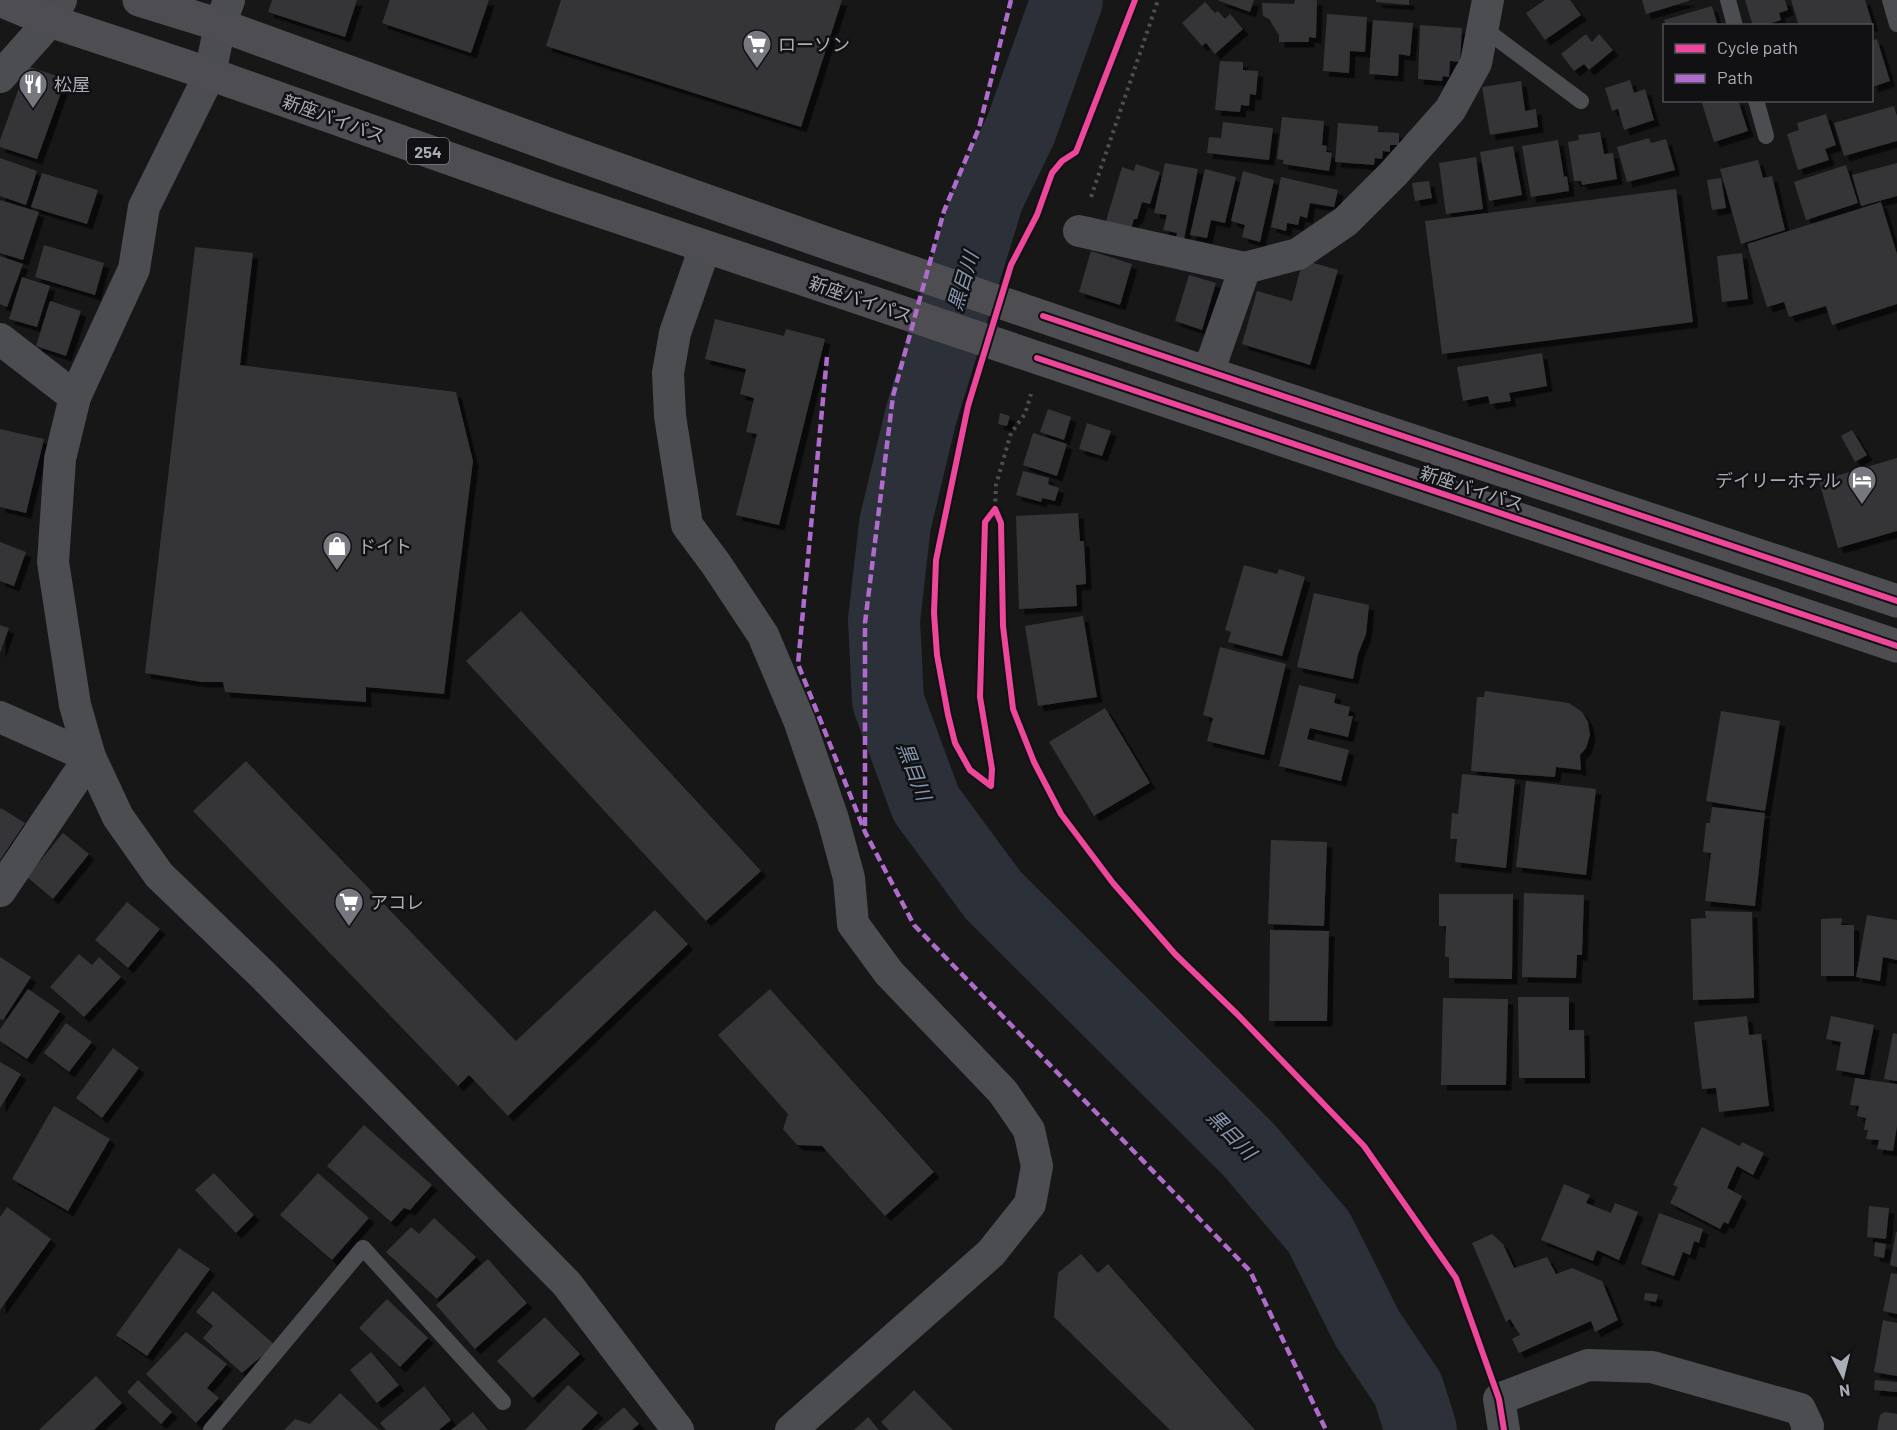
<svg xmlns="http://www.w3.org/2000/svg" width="1897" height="1430" viewBox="0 0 1897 1430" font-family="Barlow,'Noto Sans JP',sans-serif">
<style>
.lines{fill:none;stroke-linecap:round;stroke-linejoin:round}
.river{stroke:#2c3038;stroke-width:72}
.building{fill:#353537;filter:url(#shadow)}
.path{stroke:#4d4e51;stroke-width:4;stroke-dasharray:3 4.5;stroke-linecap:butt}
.service{stroke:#4c4d50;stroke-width:16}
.minor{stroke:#4c4d50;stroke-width:32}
.trunk{stroke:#4e4e52;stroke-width:33}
.quiet{stroke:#b06ccc;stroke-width:4.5;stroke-dasharray:9 4.5;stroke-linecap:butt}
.cycleway-casing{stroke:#111113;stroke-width:10}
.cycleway{stroke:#ed469a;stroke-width:6}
.labels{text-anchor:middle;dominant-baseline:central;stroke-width:5;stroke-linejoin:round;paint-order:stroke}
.shield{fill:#111113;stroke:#7c7e86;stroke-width:1.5}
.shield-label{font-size:16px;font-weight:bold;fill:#aaacb7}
.poi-label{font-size:18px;fill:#aaacb7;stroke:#111113;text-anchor:start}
.street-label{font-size:18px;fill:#aaacb7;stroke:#111113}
.water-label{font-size:20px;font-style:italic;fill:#8496af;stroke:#111113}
</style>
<defs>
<filter id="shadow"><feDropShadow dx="5.5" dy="5.5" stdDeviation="0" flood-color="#0009"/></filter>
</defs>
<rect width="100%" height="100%" fill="#171717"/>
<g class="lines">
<polyline class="river" points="1067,0 1021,129 988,197 921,415 895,524 884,620 888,701 926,804 993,895 1249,1150 1319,1232 1367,1328 1408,1389 1421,1430"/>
</g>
<g class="building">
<polygon points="272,0 357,0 345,37 268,12"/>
<polygon points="390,0 489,0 471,53 382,23"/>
<polygon points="561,0 842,0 801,127 546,46"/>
<polygon points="1217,0 1254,0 1250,12"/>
<polygon points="1295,0 1317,0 1316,38 1309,37 1309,42 1279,42 1279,35 1269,19 1263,16 1262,3 1294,4"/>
<polygon points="1376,0 1409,0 1409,5 1376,2"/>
<polygon points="1545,0 1570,0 1581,15 1545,40 1526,13"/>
<polygon points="1642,0 1689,0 1689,1 1646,14"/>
<polygon points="1745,0 1785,0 1788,10 1779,13 1781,20 1763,26 1753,26"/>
<polygon points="1791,0 1865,0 1873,26 1799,26"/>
<polygon points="1205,2 1215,13 1218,11 1225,19 1230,14 1243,29 1215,54 1206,43 1202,46 1182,23"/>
<polygon points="1712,6 1718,26 1666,26 1664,20"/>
<polygon points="1327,14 1367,17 1365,52 1350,51 1349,73 1323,71"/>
<polygon points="1373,20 1413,23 1410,56 1399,54 1398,76 1369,74"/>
<polygon points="1420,25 1462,28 1460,62 1450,61 1449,77 1443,76 1442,81 1418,79"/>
<polygon points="1586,34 1592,42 1599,34 1613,50 1589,70 1584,64 1574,71 1561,54"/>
<polygon points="1877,39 1890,81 1872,87 1872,41"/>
<polygon points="1220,61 1243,62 1243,70 1258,71 1256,95 1250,94 1249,106 1241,105 1240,112 1215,110"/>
<polygon points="27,66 66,79 37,159 0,147 0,140"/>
<polygon points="1630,80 1634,93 1645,89 1654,120 1624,130 1618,109 1612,111 1605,88"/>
<polygon points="1521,81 1525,111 1536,109 1538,127 1490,135 1482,87"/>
<polygon points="1701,100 1738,100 1748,131 1714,142"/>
<polygon points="1894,106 1897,116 1897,141 1844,156 1834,123"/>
<polygon points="1826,114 1836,145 1825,149 1829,160 1798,170 1787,134 1799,130 1797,123"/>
<polygon points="1282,117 1324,121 1322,145 1327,146 1326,152 1332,153 1329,171 1283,164 1283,160 1277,159"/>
<polygon points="1223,122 1273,128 1269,160 1207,153 1209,137 1221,138"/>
<polygon points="1338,123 1378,126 1378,132 1399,133 1399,145 1390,145 1390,152 1383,151 1382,159 1375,158 1374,165 1335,162"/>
<polygon points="1600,132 1604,154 1613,153 1617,179 1582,185 1581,181 1574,181 1568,142 1579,140 1578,135"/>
<polygon points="1649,138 1651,143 1666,139 1675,170 1627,182 1617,147"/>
<polygon points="1558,140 1564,177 1567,176 1569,191 1531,197 1522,146"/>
<polygon points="1513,146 1522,195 1489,201 1480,152"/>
<polygon points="1476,157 1483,209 1446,214 1439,163"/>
<polygon points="0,158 37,171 26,205 0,196"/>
<polygon points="1758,160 1763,178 1772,176 1785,230 1741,244 1720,169"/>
<polygon points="1165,163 1198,169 1184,239 1176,238 1177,233 1163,230 1167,215 1154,213"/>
<polygon points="1897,163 1897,196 1861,206 1852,175"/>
<polygon points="1136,164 1160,172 1150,204 1142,202 1137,219 1134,219 1131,229 1106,221 1122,167 1134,171"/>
<polygon points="1846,165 1858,203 1806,220 1794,182"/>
<polygon points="1205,169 1236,177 1225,223 1211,220 1207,238 1190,235"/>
<polygon points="1243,171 1274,180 1260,242 1242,237 1245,225 1231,221"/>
<polygon points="42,173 98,190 87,224 31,207"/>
<polygon points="1281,177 1338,190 1334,207 1310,203 1307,218 1300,216 1298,225 1287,223 1286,231 1271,227"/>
<polygon points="1721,178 1726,208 1712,210 1707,180"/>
<polygon points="1429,181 1432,198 1415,201 1412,183"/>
<polygon points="1676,189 1693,322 1442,354 1425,221"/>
<polygon points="0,200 39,212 23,260 0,253"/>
<polygon points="1881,202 1897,254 1897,304 1832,325 1826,306 1789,317 1784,302 1767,307 1747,244"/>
<polygon points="44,245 104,263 95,295 35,277"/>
<polygon points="195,247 253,253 240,365 456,392 473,461 444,694 366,687 366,702 225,692 223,682 202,682 145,673"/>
<polygon points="1091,251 1132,264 1120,305 1079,292"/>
<polygon points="1742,253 1748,299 1722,302 1717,256"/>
<polygon points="0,256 23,264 7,307 0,304"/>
<polygon points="1303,260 1338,270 1310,365 1242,344 1257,291 1292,301"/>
<polygon points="1189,275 1216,283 1202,330 1175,321"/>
<polygon points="22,277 50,286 37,327 9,319"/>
<polygon points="50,301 81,311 66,356 36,346"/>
<polygon points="715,319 784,336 786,329 825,339 779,525 736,515 757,434 746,432 754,398 740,394 746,369 705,359"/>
<polygon points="1542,353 1547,386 1509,393 1511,401 1490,404 1488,396 1463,401 1457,367"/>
<polygon points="1048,409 1071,417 1064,440 1040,432"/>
<polygon points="1000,413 1010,416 1007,426 998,424"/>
<polygon points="1087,423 1111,431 1102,456 1079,449"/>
<polygon points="0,429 44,439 26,513 0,507"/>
<polygon points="1852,430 1867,455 1855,462 1841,436"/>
<polygon points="1033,433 1067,444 1057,476 1023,465"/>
<polygon points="1897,458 1897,531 1838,548 1819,481"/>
<polygon points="1023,471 1049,478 1048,484 1059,488 1055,501 1042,498 1041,502 1016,495"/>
<polygon points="1078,513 1080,541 1084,541 1086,584 1076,585 1077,606 1019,609 1016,516"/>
<polygon points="0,542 26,552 14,586 0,581"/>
<polygon points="1244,565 1277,574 1279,569 1305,577 1282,656 1228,642 1231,632 1225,630"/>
<polygon points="1314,593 1369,605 1366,634 1358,654 1353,679 1297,667"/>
<polygon points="521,611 761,871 706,921 466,661"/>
<polygon points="1083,616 1097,697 1038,706 1025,626"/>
<polygon points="0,625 9,628 0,653"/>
<polygon points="1220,647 1286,664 1264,755 1207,741 1213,718 1203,715"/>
<polygon points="1299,685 1336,694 1334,703 1350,707 1348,716 1353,716 1348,737 1310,728 1307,739 1349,750 1341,781 1279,766"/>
<polygon points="1485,691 1569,703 1582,712 1588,722 1590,735 1586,748 1580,755 1581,770 1556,767 1555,777 1471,771 1477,697 1484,697"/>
<polygon points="1105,708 1150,783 1094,816 1049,742"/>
<polygon points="1721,711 1780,721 1765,811 1706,801"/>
<polygon points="246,761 516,1041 655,910 688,944 508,1116 469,1075 458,1086 193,811"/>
<polygon points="1462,774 1515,779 1506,868 1455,862 1457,839 1450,839 1452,813 1458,814"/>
<polygon points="1526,781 1596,789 1586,875 1516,867"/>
<polygon points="1712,807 1765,813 1755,906 1705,901 1711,853 1703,852 1706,823 1710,823"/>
<polygon points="1,808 25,823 0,860 0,810"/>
<polygon points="63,833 89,854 53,899 27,877"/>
<polygon points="1271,840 1327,842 1324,926 1268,924"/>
<polygon points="1524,893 1584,895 1582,955 1577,955 1576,978 1522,977"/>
<polygon points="1439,894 1513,894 1512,979 1449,978 1449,957 1445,957 1446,926 1439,926"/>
<polygon points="127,902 160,929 128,968 95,940"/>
<polygon points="1705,911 1752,912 1754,998 1693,1000 1691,919 1706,918"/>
<polygon points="1867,915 1897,920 1897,960 1883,957 1880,981 1856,977"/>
<polygon points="1842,918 1841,925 1854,925 1854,976 1821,976 1821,919"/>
<polygon points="1270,930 1329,931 1327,1021 1269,1021"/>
<polygon points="79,954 92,965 99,957 121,977 84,1017 50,987"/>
<polygon points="0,957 31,977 3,1020 0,1019"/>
<polygon points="28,989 60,1011 27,1059 0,1041 0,1029"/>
<polygon points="770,989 934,1172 885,1216 822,1146 797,1145 783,1129 788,1114 718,1035"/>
<polygon points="1518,997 1569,997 1569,1030 1584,1030 1585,1078 1519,1078"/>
<polygon points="1443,998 1508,999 1506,1085 1441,1085"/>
<polygon points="1747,1016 1749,1035 1761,1034 1769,1106 1719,1112 1716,1088 1702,1089 1694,1022"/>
<polygon points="1831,1016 1874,1025 1864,1075 1836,1070 1841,1042 1826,1039"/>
<polygon points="66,1023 92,1042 69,1072 44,1053"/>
<polygon points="1893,1033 1897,1034 1897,1081 1884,1079"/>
<polygon points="113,1048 139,1068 102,1118 76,1098"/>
<polygon points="0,1062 21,1074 0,1108"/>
<polygon points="1855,1078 1897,1084 1897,1126 1893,1151 1877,1149 1879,1140 1866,1139 1868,1130 1864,1130 1866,1118 1857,1116 1859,1106 1850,1105"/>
<polygon points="54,1106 110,1139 68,1211 12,1179"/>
<polygon points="364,1125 432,1185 410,1210 404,1208 391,1222 327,1166"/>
<polygon points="1702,1127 1740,1146 1742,1142 1764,1153 1753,1175 1737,1166 1727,1188 1742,1196 1728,1224 1724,1222 1720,1229 1670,1203 1678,1187 1673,1185"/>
<polygon points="214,1173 254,1215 236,1233 195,1190"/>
<polygon points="318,1173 369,1218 332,1260 280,1215"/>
<polygon points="1564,1184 1590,1195 1586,1203 1611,1213 1615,1203 1638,1212 1619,1260 1597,1250 1593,1261 1541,1240"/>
<polygon points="1869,1206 1889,1208 1886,1239 1867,1237"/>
<polygon points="7,1207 51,1239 0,1310 0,1217"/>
<polygon points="1659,1213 1703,1229 1699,1243 1694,1241 1690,1255 1683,1252 1674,1276 1641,1264"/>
<polygon points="434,1218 476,1257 437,1299 386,1252 411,1227 419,1234"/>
<polygon points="1896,1232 1897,1232 1897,1267 1890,1265"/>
<polygon points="1492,1234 1503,1244 1514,1268 1547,1257 1556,1274 1572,1268 1602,1281 1618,1320 1595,1332 1591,1321 1519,1353 1512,1339 1520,1335 1510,1319 1506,1322 1472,1243"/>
<polygon points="1875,1242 1886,1244 1884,1258 1874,1256"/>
<polygon points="179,1248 210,1269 147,1356 116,1335"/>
<polygon points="1081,1254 1098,1273 1108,1264 1255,1430 1170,1430 1054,1317 1058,1273"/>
<polygon points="488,1259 527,1303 475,1349 436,1305"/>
<polygon points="1891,1273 1897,1274 1897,1314 1883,1311"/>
<polygon points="213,1291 275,1345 242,1373 203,1338 213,1326 196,1312"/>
<polygon points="1645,1293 1658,1294 1656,1302 1644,1300"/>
<polygon points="387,1299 428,1338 400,1367 359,1328"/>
<polygon points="545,1317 580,1354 533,1398 497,1361"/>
<polygon points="1883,1320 1897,1323 1897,1376 1874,1372"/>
<polygon points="186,1332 227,1364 207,1388 219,1398 196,1423 146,1374"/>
<polygon points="371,1352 399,1385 377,1403 350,1370"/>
<polygon points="96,1376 122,1403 94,1430 39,1430"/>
<polygon points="138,1380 172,1412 161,1424 127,1392"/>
<polygon points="1875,1380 1897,1382 1897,1392 1874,1390"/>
<polygon points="568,1385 598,1413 581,1430 525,1430"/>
<polygon points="424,1386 451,1420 439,1430 386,1430 380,1423"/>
<polygon points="914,1390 953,1430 889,1430 881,1422"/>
<polygon points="340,1393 379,1430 284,1430 295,1419 310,1424"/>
<polygon points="624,1407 639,1424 632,1430 598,1430"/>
<polygon points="473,1412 488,1430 451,1430"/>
<polygon points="1885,1412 1897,1414 1897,1430 1877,1430 1880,1415"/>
<polygon points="868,1417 879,1430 854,1430"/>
</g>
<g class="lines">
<g class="path">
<polyline points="1091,197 1158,0"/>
<polyline points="1010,268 1037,215 1052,173 1062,161 1076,152 1135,0"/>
<polyline points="977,375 968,406 945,512 936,560 934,613 937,655 948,715 955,743 970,770 991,786 992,769 980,697 985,522 995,509 1001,523 1003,626 1013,709 1034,762 1061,814 1113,883 1175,954 1238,1015 1364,1146 1456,1278 1487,1364"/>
<polyline points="995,509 996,485 1011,433 1025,414 1031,394"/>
</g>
<g class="service">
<polyline points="1728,0 1735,26"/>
<polyline points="1890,0 1897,24"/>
<polyline points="1483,28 1581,101"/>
<polyline points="1756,100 1766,136"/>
<polyline points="211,1430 363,1248 503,1402"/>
</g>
<g class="minor">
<polyline points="229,0 220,25 210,74 144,207 134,269 75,397 60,459 53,562 75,705 90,757 118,817 159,875 265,977 567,1284 678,1430"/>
<polyline points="0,77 50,21 61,0"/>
<polyline points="1079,231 1245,268"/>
<polyline points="705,247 675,333 668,373 670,416 687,525 716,564 763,635 799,720 833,819 849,878 853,924 889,973 1003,1092 1029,1130 1037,1166 1030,1204 991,1253 791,1430"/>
<polyline points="0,339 75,397"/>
<polyline points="1208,373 1245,268 1298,254 1346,221 1394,173 1450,110 1476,63 1488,0"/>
<polyline points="0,717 90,757 0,891"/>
<polyline points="1504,1430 1499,1399 1588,1365 1652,1367 1800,1409 1808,1426 1807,1430"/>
</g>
<g class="trunk">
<polyline points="0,0 50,21 210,74 558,197 1897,646"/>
<polyline points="139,0 220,25 564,150 832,245 1208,373 1897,601"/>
</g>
<g class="quiet">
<polyline points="827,357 798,664 865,832 914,925 1250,1271 1326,1430"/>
<polyline points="865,826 865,623 893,396 944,211 979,128 1011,0"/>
</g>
<g class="cycleway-casing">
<g id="cycleway">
<polyline points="1135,0 1076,152 1062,161 1052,173 1037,215 1011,265 968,406 936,560 934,613 937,655 948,715 955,743 970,770 991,786 992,769 980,697 985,522 995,509 1001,523 1003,626 1013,709 1034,762 1061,814 1113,883 1175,954 1238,1015 1364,1146 1456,1278 1499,1399 1504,1430"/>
<polyline points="1043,316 1897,601"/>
<polyline points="1037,358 1897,646"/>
</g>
</g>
<use href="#cycleway" class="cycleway"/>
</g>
<defs>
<g id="supermarket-pin" transform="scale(1.5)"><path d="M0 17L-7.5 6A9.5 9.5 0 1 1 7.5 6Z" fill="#77787f" stroke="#111113"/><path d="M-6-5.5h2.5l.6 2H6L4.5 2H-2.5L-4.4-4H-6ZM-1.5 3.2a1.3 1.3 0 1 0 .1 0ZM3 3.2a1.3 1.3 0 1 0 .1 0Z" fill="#fff"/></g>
<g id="restaurant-pin" transform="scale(1.5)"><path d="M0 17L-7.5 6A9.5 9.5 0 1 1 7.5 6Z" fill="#77787f" stroke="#111113"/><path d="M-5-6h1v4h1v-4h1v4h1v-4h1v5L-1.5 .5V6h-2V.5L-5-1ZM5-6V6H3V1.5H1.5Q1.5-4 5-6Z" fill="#fff"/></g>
<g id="hotel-pin" transform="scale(1.5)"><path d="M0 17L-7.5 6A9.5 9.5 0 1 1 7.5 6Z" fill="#77787f" stroke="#111113"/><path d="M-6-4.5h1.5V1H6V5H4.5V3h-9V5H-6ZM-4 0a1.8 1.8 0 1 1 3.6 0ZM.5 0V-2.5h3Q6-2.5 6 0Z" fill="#fff"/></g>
<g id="shop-pin" transform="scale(1.5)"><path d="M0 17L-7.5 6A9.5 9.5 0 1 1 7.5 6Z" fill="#77787f" stroke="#111113"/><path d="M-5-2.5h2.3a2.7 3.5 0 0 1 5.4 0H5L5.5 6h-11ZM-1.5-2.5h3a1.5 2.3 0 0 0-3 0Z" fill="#fff"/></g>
</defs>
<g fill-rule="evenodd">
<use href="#supermarket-pin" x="757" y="44"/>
<use href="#restaurant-pin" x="33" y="84"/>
<use href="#hotel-pin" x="1862" y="480"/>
<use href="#shop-pin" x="337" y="546"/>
<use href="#supermarket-pin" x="349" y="902"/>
</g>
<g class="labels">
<rect class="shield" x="407" y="138" width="42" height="26" rx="4.5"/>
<g class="shield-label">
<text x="428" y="151">254</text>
</g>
<g class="poi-label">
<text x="778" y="44">ローソン</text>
<text x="54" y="84">松屋</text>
<text x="1841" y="480" text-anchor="end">デイリーホテル</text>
<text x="358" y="546">ドイト</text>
<text x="370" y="902">アコレ</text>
</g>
<g class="street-label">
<text transform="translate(334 118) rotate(20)">新座バイパス</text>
<text transform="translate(861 299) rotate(19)">新座バイパス</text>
<text transform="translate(1472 488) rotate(18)">新座バイパス</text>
</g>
<g class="water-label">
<text transform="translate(962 281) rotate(-73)">黒目川</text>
<text transform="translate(915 771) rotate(69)">黒目川</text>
<text transform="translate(1232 1134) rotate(46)">黒目川</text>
</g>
</g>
<rect x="1663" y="24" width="210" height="78" fill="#111113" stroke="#4e4f55" stroke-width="1.5"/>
<rect x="1675" y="44" width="30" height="9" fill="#ed469a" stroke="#4e4f55" stroke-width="1.5"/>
<text x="1717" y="54" font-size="18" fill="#aaacb7">Cycle path</text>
<rect x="1675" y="74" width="30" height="9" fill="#b06ccc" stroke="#4e4f55" stroke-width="1.5"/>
<text x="1717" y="84" font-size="18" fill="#aaacb7">Path</text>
<g transform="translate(1843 1376) rotate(173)" stroke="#111113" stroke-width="4.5" paint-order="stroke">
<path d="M0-4.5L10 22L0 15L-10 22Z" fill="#aaacb7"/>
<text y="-9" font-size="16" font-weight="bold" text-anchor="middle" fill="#aaacb7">N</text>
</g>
</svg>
